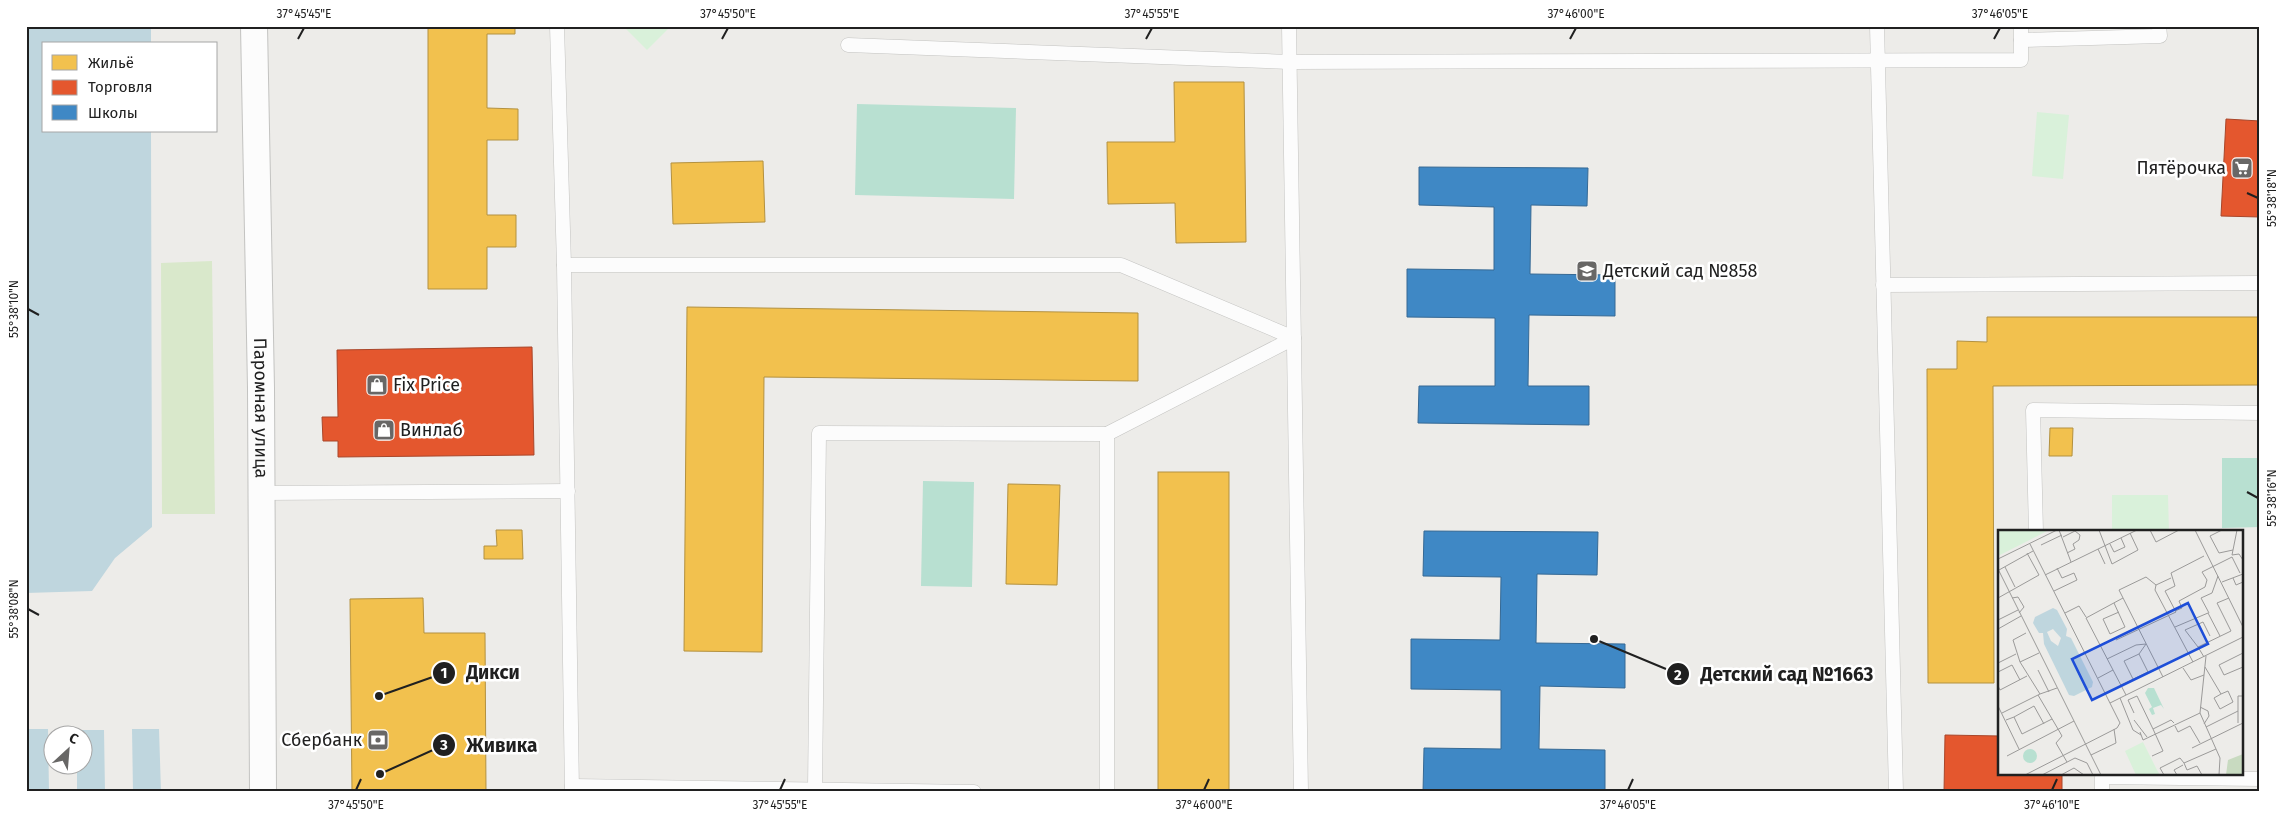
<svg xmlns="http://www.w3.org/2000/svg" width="2286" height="818" viewBox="0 0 2286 818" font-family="'Fira Sans',sans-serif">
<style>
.grass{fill:#d9e8cb}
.park{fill:#d9f1da}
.pitch{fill:#b8e0d1}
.water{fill:#bfd6de}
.homes{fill:#f2c14e;stroke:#b39140}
.shops{fill:#e4572e;stroke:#a9462a}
.schools{fill:#3f88c5;stroke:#366994}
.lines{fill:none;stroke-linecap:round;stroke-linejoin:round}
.lane-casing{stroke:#c3c3c1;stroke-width:15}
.street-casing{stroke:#c3c3c1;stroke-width:28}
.lane{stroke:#fcfcfc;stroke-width:14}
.street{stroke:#fcfcfc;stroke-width:26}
.ticks{fill:none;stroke:#202020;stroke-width:2}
.labels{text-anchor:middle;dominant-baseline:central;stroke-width:5;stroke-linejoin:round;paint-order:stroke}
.poi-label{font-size:18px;fill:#202020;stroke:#fff;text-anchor:start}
.street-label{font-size:18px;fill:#202020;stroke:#fff}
.inset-road{fill:none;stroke:#9b9a99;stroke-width:1}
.view{fill:#1d4ed8;fill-opacity:0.15;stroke:#1d4ed8;stroke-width:2.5}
.inset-edge{fill:none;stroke:#202020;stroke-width:2.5}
.leader{fill:none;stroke:#202020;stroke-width:2}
.callout-dot{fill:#202020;stroke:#fff;stroke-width:2}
.mark-label{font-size:15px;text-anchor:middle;font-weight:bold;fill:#fff}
.callout-label{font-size:19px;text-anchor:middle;font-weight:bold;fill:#202020;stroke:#fff;stroke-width:5;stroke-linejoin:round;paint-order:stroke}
.neatline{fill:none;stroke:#202020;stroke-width:2}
.ticks-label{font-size:12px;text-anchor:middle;fill:#202020}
</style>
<rect width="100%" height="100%" fill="#edece9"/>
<polygon class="grass" points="212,261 215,514 162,514 161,263"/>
<g class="park">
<polygon points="623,26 671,26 647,50"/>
<polygon points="2037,112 2069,115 2063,179 2032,176"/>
<polygon points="2112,495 2168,495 2169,532 2112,532"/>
</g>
<g class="pitch">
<polygon points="857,104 1016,108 1014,199 855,195"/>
<polygon points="2222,458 2260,458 2260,527 2222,528"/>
<polygon points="923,481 974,482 972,587 921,586"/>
</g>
<g class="water">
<polygon points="26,26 151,26 151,44 44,44 44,131 151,131 152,527 115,558 92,591 26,593"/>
<polygon points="26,729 48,729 49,792 26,792"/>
<polygon points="132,729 159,729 161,792 133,792"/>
<polygon points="104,730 105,792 77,792 77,766 82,766 82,736 76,735 76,730"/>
</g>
<g class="homes">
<polygon points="428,26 515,26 515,34 487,34 487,108 518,109 518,140 487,140 487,215 516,215 516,247 487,247 487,289 428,289"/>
<polygon points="1174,82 1244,82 1246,242 1176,243 1175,203 1108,204 1107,142 1175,142"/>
<polygon points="763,161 765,222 673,224 671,163"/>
<polygon points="687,307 1138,313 1138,381 764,377 762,652 684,651"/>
<polygon points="1987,317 2260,317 2260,385 1993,386 1994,683 1928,683 1927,369 1957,369 1957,341 1987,342"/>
<polygon points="2050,428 2073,428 2072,456 2049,456"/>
<rect x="1158" y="472" width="71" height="320"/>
<polygon points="1008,484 1060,485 1057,585 1006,584"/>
<polygon points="496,530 522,530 523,559 484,559 484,546 497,546"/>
<polygon points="423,598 424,633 485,633 486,792 352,792 350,599"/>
</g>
<g class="shops">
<polygon points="2226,119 2260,121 2260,217 2221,216"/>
<polygon points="532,347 534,455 338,457 338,441 323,441 322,417 338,417 337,350"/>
<polygon points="1945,735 2000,736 2000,774 2062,774 2062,792 1944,792"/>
</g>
<g class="schools">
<polygon points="1419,167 1588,168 1587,206 1531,205 1530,274 1615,275 1615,316 1529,315 1528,386 1589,386 1589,425 1418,423 1419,386 1495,386 1495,318 1407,317 1407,269 1494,270 1494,207 1419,205"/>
<polygon points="1424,531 1598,532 1597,575 1537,574 1536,643 1625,644 1625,688 1540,686 1539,749 1605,750 1605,792 1423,792 1424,748 1501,749 1501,690 1411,689 1411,639 1500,640 1501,577 1423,576"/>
</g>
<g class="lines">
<g class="lane-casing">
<g id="lane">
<polyline points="557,26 564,265 572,792"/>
<polyline points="1289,26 1301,792"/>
<polyline points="1877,26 1896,792"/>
<polyline points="2021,40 2160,36 2159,26"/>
<polyline points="848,45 1290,62 2021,60 2021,26"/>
<polyline points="564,265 1121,265 1294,338 1107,434"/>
<polyline points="1883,285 2260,283"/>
<polyline points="261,493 568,491"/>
<polyline points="2036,532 2033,410 2260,413"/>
<polyline points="572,786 974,792"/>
<polyline points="815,789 819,433 1107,434 1107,792"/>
<polyline points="2102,792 2102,777 2260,779"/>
</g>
</g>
<g class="street-casing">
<g id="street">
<path id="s1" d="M254,26L261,388L263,792"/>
</g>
</g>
<use href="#lane" class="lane"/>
<use href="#street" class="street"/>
</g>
<path class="ticks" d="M298,39L304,28M722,39L728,28M1146,39L1152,28M1570,39L1576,28M1994,39L2000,28M2247,193L2258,198M28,309L39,315M2247,492L2258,498M28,609L39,615M356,790L361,779M780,790L785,779M1204,790L1209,779M1628,790L1633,779M2052,790L2057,779"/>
<defs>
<g id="supermarket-square" transform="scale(1.125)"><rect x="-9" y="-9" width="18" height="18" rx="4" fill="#686766" stroke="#fff"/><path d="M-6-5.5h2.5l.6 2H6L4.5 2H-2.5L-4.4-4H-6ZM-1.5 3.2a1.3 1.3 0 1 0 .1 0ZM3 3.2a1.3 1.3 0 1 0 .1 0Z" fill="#fff"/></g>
<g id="school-square" transform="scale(1.125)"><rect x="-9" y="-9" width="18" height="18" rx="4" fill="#686766" stroke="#fff"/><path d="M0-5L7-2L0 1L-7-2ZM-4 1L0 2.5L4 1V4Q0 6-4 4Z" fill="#fff"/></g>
<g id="shop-square" transform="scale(1.125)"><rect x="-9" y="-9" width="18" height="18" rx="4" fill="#686766" stroke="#fff"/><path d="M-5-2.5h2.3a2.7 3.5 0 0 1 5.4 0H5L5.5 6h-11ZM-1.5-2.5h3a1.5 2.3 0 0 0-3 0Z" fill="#fff"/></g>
<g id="bank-square" transform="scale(1.125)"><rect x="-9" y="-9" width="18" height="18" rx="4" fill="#686766" stroke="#fff"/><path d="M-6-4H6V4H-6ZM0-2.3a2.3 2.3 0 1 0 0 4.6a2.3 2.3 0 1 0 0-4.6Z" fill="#fff"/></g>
</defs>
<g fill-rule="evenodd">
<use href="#supermarket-square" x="2242" y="168"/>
<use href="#school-square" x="1587" y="271"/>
<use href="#shop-square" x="377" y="385"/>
<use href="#shop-square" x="384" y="430"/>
<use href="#bank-square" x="378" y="740"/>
</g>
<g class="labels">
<g class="poi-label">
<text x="2226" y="168" text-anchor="end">Пятёрочка</text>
<text x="1603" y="271">Детский сад №858</text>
<text x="393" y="385">Fix Price</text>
<text x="400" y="430">Винлаб</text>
<text x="362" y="740" text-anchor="end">Сбербанк</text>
</g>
<g class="street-label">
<text stroke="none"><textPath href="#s1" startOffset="382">Паромная улица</textPath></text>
</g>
</g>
<g transform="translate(1998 530)">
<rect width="245" height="245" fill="#edece9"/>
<path d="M245,224V245H228L230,230Z" fill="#c8dac0"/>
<path d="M0,0H51L0,26ZM145,212L159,240L162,245H138L127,221Z" fill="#d9f1da"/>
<path d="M150,158H156L166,179L163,175L155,178L157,184L154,185L151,179L154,177L147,163ZM25 226a7 7 0 1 1 14 0a7 7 0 1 1-14 0Z" fill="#b8e0d1"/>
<path d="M55,78L59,80L69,99L68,106L73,108L95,152L94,157L76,166L71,165L46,114L45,103H41L35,93L37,87ZM55,99L63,108L60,116L53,111L49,102Z" fill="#bfd6de" fill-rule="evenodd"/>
<path class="inset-road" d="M61,0L73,32M101,0L114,34L140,20L132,3M152,0L158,12L181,0M197,0L245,97M224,0L212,6L221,23L235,20M239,0L234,25L241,24L245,30M65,7L77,1L82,5M112,14L116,22L127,17L123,8M43,15L64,5M100,19L107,34M69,23L77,19L75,14L81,10L82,5M0,29L59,0M7,37L17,57M0,39L103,245M1,40L35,21M47,45L139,0M173,48L158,55L157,60L195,132M235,48L238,55L245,52M224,52L245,44M158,55L148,47L121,60L165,147M56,61L79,50L76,43L64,48L59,38M0,68L41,45L29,23M14,68L20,67L26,77L21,83M125,68L88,88L128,165M116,73L127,97L112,104L105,89L121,82M177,81L184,78L181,71L207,57L209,50L204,42L234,27L242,43M67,83L81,76L88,87M211,83L203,68L214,63L220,46M0,90L20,80M177,97L210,83L222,106M0,99L23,86M28,103L15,110L22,132L41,123M118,110L178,82L167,61L177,56L173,43L206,26M200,117L187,100L205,92L212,106M245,123L221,135L226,145L245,137M208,126L202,183L222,228L221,245M206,127L200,117L233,101L219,73L231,68M109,129L138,115L148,114L141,124M22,132L42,164L59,158M0,133L18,124M207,137L223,164L216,168L222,179L235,172L230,161L223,164M185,138L193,150L206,145M40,140L51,162M0,142L14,135L22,150M100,148L115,140M123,155L150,142L141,124L126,131L135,149M0,156L2,160L29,146M40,165L60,199M122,168L135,200L143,205M112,173L245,107M0,176L21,219M202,177L210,181L211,186L206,194M4,183L42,164M136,183L130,170L139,166L155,199M16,187L36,176L46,194M8,190L16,187L24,204L54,189M136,190L149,207M240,193V166H245M177,196L180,202L192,196L202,213M208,197L240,181M60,199L64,206L58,213L69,232M142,202L145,210L202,183M194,218L245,193M93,225L118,213L116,199M9,226L76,191M154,226L165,221L155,199L173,190L176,193M27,245L119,198L122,193L32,14M44,245L77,228L89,233L95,245M63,245L76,238L86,245M166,245L162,238L182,228L186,233M179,245L176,240L185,235M204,245L199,236L189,240L186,233L218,219"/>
<path class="view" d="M190,73L210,114L94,170L74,129Z"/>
<rect width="245" height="245" class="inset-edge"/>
</g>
<path class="leader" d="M379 696L444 673M1594 639L1678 674M380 774L444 745"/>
<g class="callout-dot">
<circle cx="379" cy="696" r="5"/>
<circle cx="1594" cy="639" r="5"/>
<circle cx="380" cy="774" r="5"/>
<circle cx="444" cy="673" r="12"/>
<circle cx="1678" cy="674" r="12"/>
<circle cx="444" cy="745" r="12"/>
</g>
<g class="mark-label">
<text x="444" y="678">1</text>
<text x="1678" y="680">2</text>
<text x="444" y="750">3</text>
</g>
<g class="callout-label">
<text x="493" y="679">Дикси</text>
<text x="1787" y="681">Детский сад №1663</text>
<text x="502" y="752">Живика</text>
</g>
<rect width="2286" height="818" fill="none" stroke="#ffffff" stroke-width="55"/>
<rect x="42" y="42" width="175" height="90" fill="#ffffff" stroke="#a6a6a6"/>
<rect x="52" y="55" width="25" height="15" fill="#f2c14e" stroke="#a6a6a6"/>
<text x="88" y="68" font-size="15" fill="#202020">Жильё</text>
<rect x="52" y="80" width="25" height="15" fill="#e4572e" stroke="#a6a6a6"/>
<text x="88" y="92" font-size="15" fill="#202020">Торговля</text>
<rect x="52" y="105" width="25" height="15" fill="#3f88c5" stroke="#a6a6a6"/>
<text x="88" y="118" font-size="15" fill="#202020">Школы</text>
<g transform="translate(68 750) rotate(26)"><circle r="24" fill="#ffffff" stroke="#a6a6a6"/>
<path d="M0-4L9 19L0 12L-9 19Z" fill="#686766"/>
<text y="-8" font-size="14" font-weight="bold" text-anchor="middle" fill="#202020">С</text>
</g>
<rect x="28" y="28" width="2230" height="762" class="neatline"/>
<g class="ticks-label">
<text x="304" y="18">37°45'45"E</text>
<text x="728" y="18">37°45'50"E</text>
<text x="1152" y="18">37°45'55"E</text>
<text x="1576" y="18">37°46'00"E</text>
<text x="2000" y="18">37°46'05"E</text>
<text transform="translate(2272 198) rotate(-90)" y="4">55°38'18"N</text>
<text transform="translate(14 309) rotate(-90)" y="4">55°38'10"N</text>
<text transform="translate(2272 498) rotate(-90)" y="4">55°38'16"N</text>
<text transform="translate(14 609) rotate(-90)" y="4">55°38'08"N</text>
<text x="356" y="809">37°45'50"E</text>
<text x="780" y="809">37°45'55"E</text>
<text x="1204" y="809">37°46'00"E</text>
<text x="1628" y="809">37°46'05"E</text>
<text x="2052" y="809">37°46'10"E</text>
</g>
</svg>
